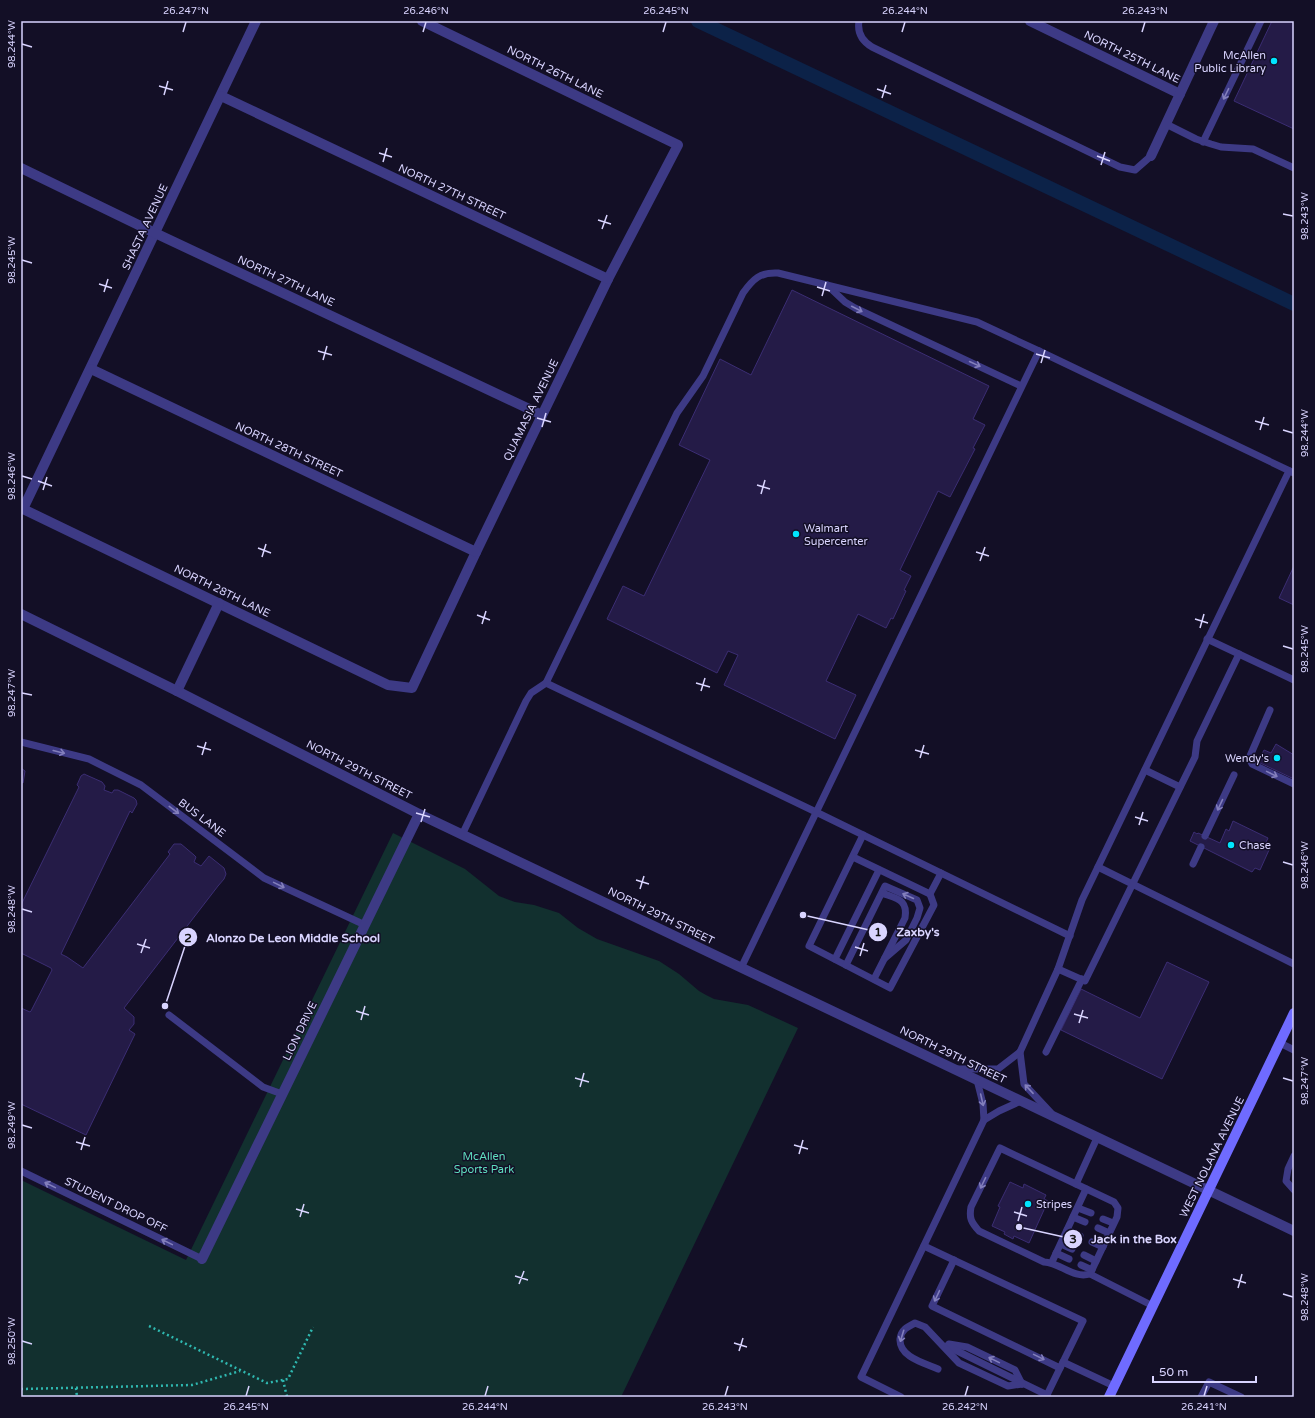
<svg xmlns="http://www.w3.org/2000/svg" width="1315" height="1418" viewBox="0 0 1315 1418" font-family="'Varela Round',sans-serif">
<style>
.green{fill:#12302f}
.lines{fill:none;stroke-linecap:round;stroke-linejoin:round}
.canal{stroke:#0c2248;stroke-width:14}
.building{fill:#241b47;stroke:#3b2d73}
.path{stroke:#2fb8b0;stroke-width:2.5;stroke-dasharray:2 3;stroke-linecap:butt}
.service{stroke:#3d3a85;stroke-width:7}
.minor{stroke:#3d3a85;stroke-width:10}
.tertiary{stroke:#3d3a85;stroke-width:10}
.secondary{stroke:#6f6bff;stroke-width:10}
.oneway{stroke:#837fbc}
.ticks{fill:none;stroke:#d9d4ff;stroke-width:1.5}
.poi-dot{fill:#00e5ff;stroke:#130f26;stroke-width:1.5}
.labels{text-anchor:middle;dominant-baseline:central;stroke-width:3;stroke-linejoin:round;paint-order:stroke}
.poi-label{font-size:11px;fill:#d9d4ff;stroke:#130f26;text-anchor:start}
.street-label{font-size:11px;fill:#d9d4ff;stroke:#130f26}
.park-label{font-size:11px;fill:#5fe0c0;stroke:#130f26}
.leader{fill:none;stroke:#d9d4ff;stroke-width:1.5}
.callout-dot{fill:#d9d4ff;stroke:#130f26;stroke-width:1.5}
.mark-label{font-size:12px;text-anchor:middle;font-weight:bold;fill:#111}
.callout-label{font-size:12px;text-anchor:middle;font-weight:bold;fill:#d9d4ff;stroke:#130f26;stroke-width:3;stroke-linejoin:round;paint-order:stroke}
.neatline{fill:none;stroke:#d9d4ff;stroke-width:1.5}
.ticks-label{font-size:10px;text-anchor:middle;fill:#d9d4ff}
</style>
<rect width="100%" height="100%" fill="#130f26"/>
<polygon class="green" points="393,833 465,869 499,896 515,902 534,905 559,913 578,928 597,939 659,961 679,974 699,991 706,995 714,999 748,1005 798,1028 621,1397 21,1397 21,1180 186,1260"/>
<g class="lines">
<polyline class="canal" points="698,21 1294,304"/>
</g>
<g class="building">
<polygon points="1272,21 1294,21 1294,129 1234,101"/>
<polygon points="792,290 989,386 973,419 985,425 973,448 975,449 950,497 938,491 900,570 911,576 904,590 906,591 893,619 891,618 886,628 858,614 826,681 856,695 835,739 724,685 738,655 728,651 717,673 607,619 623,586 644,596 710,460 679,445 720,359 751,375"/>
<polygon points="1294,566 1294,605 1279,598"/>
<polygon points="1276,744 1294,755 1294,779 1258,762 1264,750 1271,753"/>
<polygon points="21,768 25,771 23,783 21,782"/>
<polygon points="84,774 102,782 105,786 104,790 112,793 114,790 118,790 134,798 136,800 137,804 132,813 130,811 61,954 67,957 83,968 170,854 168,852 174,844 181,844 194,855 196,857 194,862 201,866 209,856 224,868 226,874 224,879 218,886 124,1008 134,1017 134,1024 129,1030 135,1034 86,1135 21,1104 21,1008 30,1012 31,1011 52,970 51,968 21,953 21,905 79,787 77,785 81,776"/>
<polygon points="1233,821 1268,838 1264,847 1269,850 1260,870 1255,868 1252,872 1190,841 1194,832 1197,834 1198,833 1220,843 1226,829 1229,831"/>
<polygon points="1167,962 1209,982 1162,1079 1061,1030 1081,989 1140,1018"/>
<polygon points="1010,1182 1023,1188 1024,1184 1046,1195 1044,1199 1048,1201 1029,1243 1014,1236 1013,1239 1004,1234 1005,1232 992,1226 1000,1207 998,1206"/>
</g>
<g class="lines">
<g class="path">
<polyline points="149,1326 267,1383 288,1379 313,1327"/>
<polyline points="283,1380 287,1397"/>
<polyline points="76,1388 77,1397"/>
<polyline points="21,1389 192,1385 240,1371"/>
</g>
<g class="service">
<path d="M859,21C857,33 862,41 872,47L1120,167L1135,170L1151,156"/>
<polyline points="1166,124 1196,139 1211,144 1221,147 1253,149 1294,168"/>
<polyline points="1203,142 1261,21"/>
<polyline points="827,285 845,302 855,308 1021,386"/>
<polyline points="1207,639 1294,680"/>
<polyline points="546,683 816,812 1070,936"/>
<polyline points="1270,710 1250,756 1250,760 1252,764 1294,784"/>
<polyline points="21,742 89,759 141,785 264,878 365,925"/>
<polyline points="1145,770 1180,787"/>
<path d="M462,835L526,701L531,693L546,683L677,413L703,376L743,293C753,279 760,272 778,273L977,322L1039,351L1294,473"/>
<polyline points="863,835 809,946 890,988 934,905 930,894 941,873"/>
<polyline points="1205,836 1234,775"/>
<polyline points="853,857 930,894"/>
<polyline points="1193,864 1201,847"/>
<polyline points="1098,867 1294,964"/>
<polyline points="835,959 879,870"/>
<polyline points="846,965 885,886 917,900 920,908 917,918 906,940 885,958"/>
<polyline points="741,968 1039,351"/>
<polyline points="1058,969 1085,981 1195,757 1197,741 1239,654"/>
<path d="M874,979L905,918C908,899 897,899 882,893"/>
<polyline points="169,1015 263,1087 282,1094"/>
<polyline points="1280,1043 1294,1050"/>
<polyline points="1020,1052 1024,1084 1051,1113"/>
<polyline points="1046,1052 1082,979"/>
<polyline points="957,1069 998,1069 1020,1052 1058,969 1082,900 1289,471"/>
<polyline points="984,1120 999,1111 1021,1101"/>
<polyline points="1294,1156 1288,1169 1286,1181 1294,1190"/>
<polyline points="21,1171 202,1259"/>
<polyline points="1076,1184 1097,1138"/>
<polyline points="1078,1208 1091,1213"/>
<polyline points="1073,1217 1085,1222"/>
<polyline points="1103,1219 1113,1223"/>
<polyline points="1098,1228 1109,1233"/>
<polyline points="1067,1230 1080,1236"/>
<polyline points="1092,1242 1103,1247"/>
<polyline points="1061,1244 1072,1249"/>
<polyline points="924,1246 1083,1321 1063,1362"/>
<polyline points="1056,1253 1069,1259"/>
<polyline points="1084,1255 1096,1261"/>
<polyline points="954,1260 932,1306 1060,1368"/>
<polyline points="1052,1262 1086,1189"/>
<polyline points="1081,1265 1092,1270"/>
<path d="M1090,1274L1117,1217L1118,1208L1114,1202L1000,1148L971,1207C969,1218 971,1222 979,1231L1044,1262C1061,1263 1073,1279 1090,1274L1153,1306"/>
<polyline points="949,1344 967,1347 1015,1370 1022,1384"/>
<polyline points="947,1346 1047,1395"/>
<path d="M938,1369C924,1363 899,1357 900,1339C901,1330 907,1327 915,1323L925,1327L959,1363L1008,1386L1022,1384"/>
<polyline points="901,1397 861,1377 984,1120 983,1104 977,1080"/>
<polyline points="1046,1397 1063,1362 1114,1386"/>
<polyline points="1201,1397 1209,1382 1241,1397"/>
</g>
<g class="minor">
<polyline points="256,21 23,509 388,685 412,688 476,552 608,279 678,145 422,21"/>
<polyline points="1030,21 1180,94"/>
<polyline points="221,96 608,279"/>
<polyline points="1151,156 1214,21"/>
<polyline points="21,168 155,233 542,415"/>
<polyline points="91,369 476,552"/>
<polyline points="177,691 219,603"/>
<polyline points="202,1259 419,814"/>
</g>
<polyline class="tertiary" points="21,614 177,691 419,814 1294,1231"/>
<polyline class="secondary" points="1109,1397 1294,1013"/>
</g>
<defs><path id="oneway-shaft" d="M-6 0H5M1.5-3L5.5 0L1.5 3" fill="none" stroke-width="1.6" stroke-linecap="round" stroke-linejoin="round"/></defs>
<g class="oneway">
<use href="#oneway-shaft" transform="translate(1226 94) rotate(116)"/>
<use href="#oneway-shaft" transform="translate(857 309) rotate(27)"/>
<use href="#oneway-shaft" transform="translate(975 364) rotate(25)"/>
<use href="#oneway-shaft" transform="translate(59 752) rotate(14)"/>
<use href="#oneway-shaft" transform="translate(1272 774) rotate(26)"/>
<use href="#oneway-shaft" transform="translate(1220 805) rotate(115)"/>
<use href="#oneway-shaft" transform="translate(174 810) rotate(37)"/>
<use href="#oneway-shaft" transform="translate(279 885) rotate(26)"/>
<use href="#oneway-shaft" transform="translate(908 896) rotate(-156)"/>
<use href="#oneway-shaft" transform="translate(1029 1089) rotate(-133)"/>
<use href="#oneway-shaft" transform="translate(982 1100) rotate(77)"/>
<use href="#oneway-shaft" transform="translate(983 1183) rotate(116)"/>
<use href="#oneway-shaft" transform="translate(50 1185) rotate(-154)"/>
<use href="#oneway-shaft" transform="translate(167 1242) rotate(-154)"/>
<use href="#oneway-shaft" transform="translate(937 1296) rotate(115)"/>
<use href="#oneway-shaft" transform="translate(902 1336) rotate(107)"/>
<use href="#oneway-shaft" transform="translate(1039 1357) rotate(26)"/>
<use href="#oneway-shaft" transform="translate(994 1360) rotate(-154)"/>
</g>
<path class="ticks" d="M183,32L186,22M423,32L426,22M663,32L666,22M902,32L905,22M1142,32L1145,22M22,44L32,47M159,86L173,90M877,89L891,94M164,95L168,81M882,98L886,85M379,153L392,157M1097,156L1110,161M383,162L387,148M1101,165L1105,152M1283,214L1293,216M598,220L611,224M602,229L607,215M22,260L32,263M99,284L112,288M817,287L830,291M104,292L108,279M822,296L826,282M318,351L332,355M1036,354L1050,358M323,360L327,346M1041,363L1045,350M537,418L551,422M1255,421L1269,425M542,427L546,413M1260,430L1264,417M1283,430L1293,433M22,476L32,479M38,481L52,486M757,485L770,489M43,490L47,477M761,494L765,480M258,548L271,553M976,552L989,556M262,557L266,544M980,561L985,547M477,615L490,620M1195,619L1208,623M482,624L486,611M1200,628L1204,614M1283,646L1293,649M696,683L710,687M701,691L705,678M22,693L32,695M197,746L211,750M915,750L929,754M202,755L206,742M920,758L924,745M416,813L430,817M1135,817L1148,821M421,822L425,809M1139,825L1143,812M1283,862L1293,865M636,880L649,884M640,889L644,876M22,909L32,912M137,944L150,948M855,947L868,951M141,953L146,939M860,956L864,943M356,1011L369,1015M1074,1014L1088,1018M361,1020L365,1006M1079,1023L1083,1010M575,1078L589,1082M1283,1078L1293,1081M580,1087L584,1073M22,1125L32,1128M76,1142L90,1146M794,1145L808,1149M81,1150L85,1137M799,1154L803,1140M296,1209L309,1213M1014,1212L1027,1216M300,1217L304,1204M1018,1221L1022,1207M515,1276L528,1280M1233,1279L1246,1283M519,1284L524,1271M1238,1288L1242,1274M1283,1294L1293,1297M22,1341L32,1344M734,1343L747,1347M739,1351L743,1338M246,1396L249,1386M485,1396L488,1386M725,1396L728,1386M965,1396L968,1386M1204,1396L1207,1386"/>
<g class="poi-dot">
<circle cx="1274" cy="61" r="4"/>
<circle cx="796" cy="534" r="4"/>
<circle cx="1277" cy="758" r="4"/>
<circle cx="1231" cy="845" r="4"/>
<circle cx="1028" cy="1204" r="4"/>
</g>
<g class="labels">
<g class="poi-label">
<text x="1266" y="55" text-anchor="end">McAllen<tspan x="1266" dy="13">Public Library</tspan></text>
<text x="804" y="528">Walmart<tspan x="804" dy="13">Supercenter</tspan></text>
<text x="1269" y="758" text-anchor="end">Wendy's</text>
<text x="1239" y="845">Chase</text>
<text x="1036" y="1204">Stripes</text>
</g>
<g class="street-label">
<text transform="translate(1132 57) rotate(26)">NORTH 25TH LANE</text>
<text transform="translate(555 72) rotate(26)">NORTH 26TH LANE</text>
<text transform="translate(452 192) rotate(25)">NORTH 27TH STREET</text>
<text transform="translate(145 227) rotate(-65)">SHASTA AVENUE</text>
<text transform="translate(286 281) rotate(25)">NORTH 27TH LANE</text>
<text transform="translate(531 410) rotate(-64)">QUAMASIA AVENUE</text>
<text transform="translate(289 450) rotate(25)">NORTH 28TH STREET</text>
<text transform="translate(222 591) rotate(26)">NORTH 28TH LANE</text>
<text transform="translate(359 770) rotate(27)">NORTH 29TH STREET</text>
<text transform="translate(202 818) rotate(37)">BUS LANE</text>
<text transform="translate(661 916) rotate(26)">NORTH 29TH STREET</text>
<text transform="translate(300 1031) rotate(-64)">LION DRIVE</text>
<text transform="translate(953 1055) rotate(26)">NORTH 29TH STREET</text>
<text transform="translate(1212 1157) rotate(-64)">WEST NOLANA AVENUE</text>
<text transform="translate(116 1205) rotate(26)">STUDENT DROP OFF</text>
</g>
<g class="park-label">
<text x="484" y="1156">McAllen<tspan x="484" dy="13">Sports Park</tspan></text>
</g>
</g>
<path class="leader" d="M803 915L878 932M165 1006L188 937M1019 1227L1073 1239"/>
<g class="callout-dot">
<circle cx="803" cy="915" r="4"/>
<circle cx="165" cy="1006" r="4"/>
<circle cx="1019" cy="1227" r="4"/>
<circle cx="878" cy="932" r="10"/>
<circle cx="188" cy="937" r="10"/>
<circle cx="1073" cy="1239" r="10"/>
</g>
<g class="mark-label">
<text x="878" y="936">1</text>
<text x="188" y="942">2</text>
<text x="1073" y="1243">3</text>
</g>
<g class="callout-label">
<text x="918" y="936">Zaxby's</text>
<text x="293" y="942">Alonzo De Leon Middle School</text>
<text x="1134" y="1243">Jack in the Box</text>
</g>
<rect width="1315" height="1418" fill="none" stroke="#130f26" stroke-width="44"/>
<path d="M1153 1376v6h103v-6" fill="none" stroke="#d9d4ff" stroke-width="2"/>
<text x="1159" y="1376" font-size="12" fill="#d9d4ff" stroke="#130f26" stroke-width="3" paint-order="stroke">50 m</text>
<rect x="22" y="22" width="1271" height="1374" class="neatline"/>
<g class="ticks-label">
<text x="186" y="14">26.247°N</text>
<text x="426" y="14">26.246°N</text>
<text x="666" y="14">26.245°N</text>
<text x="905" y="14">26.244°N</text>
<text x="1145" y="14">26.243°N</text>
<text transform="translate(11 44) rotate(-90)" y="4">98.244°W</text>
<text transform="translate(1304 216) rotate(-90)" y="4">98.243°W</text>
<text transform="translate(11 260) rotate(-90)" y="4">98.245°W</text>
<text transform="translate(1304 433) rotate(-90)" y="4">98.244°W</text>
<text transform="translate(11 476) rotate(-90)" y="4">98.246°W</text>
<text transform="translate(1304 649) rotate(-90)" y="4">98.245°W</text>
<text transform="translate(11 693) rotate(-90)" y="4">98.247°W</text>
<text transform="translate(1304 865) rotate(-90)" y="4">98.246°W</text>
<text transform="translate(11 909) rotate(-90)" y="4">98.248°W</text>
<text transform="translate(1304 1081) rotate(-90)" y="4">98.247°W</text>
<text transform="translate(11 1125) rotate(-90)" y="4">98.249°W</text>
<text transform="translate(1304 1297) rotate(-90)" y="4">98.248°W</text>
<text transform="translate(11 1341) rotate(-90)" y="4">98.250°W</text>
<text x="246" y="1410">26.245°N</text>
<text x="485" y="1410">26.244°N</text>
<text x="725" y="1410">26.243°N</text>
<text x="965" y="1410">26.242°N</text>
<text x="1204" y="1410">26.241°N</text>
</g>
</svg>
